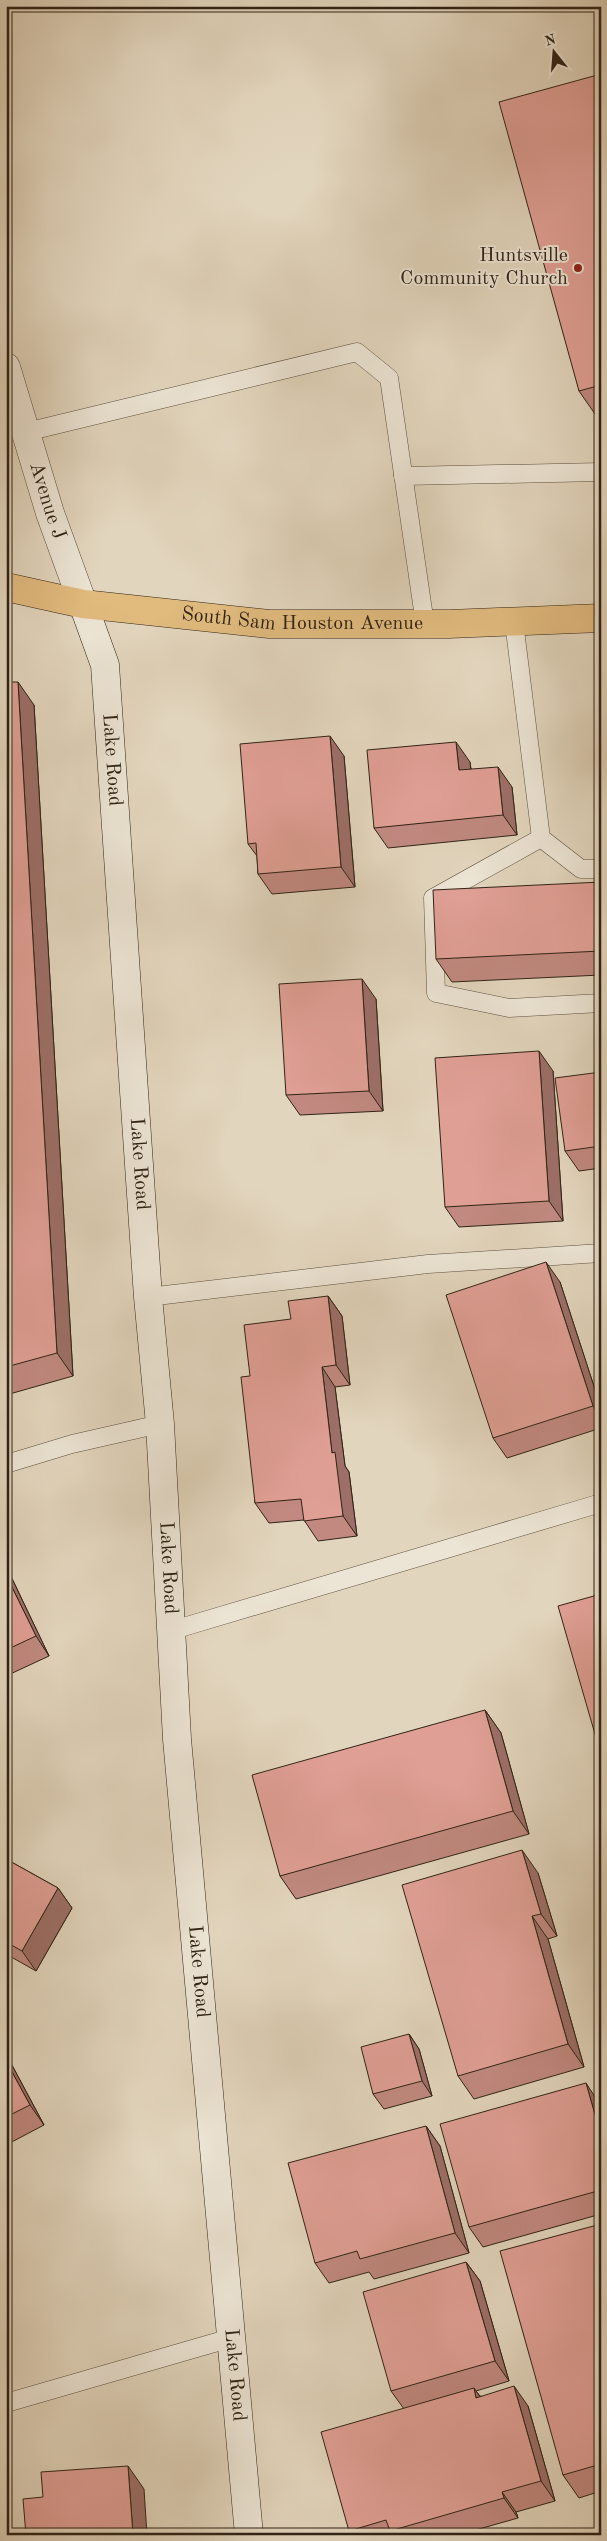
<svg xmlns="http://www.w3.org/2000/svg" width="607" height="2541" viewBox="0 0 607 2541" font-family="'Old Standard TT',serif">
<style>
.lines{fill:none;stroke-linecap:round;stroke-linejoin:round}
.lane-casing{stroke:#5c503f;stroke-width:19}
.street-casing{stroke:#5c503f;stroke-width:29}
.secondary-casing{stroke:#2f2315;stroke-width:29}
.primary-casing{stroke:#2f2315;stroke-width:29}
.lane{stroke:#ece4d4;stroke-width:18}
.street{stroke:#ece4d4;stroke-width:28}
.secondary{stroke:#ece4d4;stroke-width:28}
.primary{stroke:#e1ba7e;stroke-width:28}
.wall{fill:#c18980;stroke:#2f2315}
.shaded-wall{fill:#9d6f68;stroke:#2f2315}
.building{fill:#e09f95;stroke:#2f2315}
.poi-dot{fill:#8f2418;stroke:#ece4d4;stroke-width:2}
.labels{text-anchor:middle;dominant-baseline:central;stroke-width:4;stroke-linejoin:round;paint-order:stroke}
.poi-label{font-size:20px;fill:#2f2315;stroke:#ece4d4;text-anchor:end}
.street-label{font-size:20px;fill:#2f2315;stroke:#ece4d4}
</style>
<rect width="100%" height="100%" fill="#e2d5bd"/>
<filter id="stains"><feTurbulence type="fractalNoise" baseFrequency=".004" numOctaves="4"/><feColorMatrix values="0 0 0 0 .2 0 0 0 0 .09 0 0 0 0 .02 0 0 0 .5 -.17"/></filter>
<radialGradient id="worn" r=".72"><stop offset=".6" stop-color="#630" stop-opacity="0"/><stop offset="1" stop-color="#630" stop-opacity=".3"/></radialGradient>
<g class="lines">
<g class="lane-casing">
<g id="lane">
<polyline points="26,432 357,352 389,378 425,624"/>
<polyline points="403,476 601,472"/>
<polyline points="514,622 541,838 581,869 601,869"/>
<polyline points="541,838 433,898 436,993 509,1008 601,1003"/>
<polyline points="148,1297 428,1264 601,1253"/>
<polyline points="6,1464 72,1444 160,1424"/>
<polyline points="170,1631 601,1503"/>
<polyline points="6,2403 231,2338"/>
</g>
</g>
<g class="street-casing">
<g id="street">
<path id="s1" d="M6,367L50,513L83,604"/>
</g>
</g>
<g class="secondary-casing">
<g id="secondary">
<path id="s2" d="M83,604L105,665L148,1297L160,1424L177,1739L249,2535"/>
</g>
</g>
<g class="primary-casing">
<g id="primary">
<path id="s3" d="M6,587L83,604L269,624H449L601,618"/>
</g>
</g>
<use href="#lane" class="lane"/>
<use href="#street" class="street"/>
<use href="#secondary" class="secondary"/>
<use href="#primary" class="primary"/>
</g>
<g class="wall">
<polygon points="601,74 601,412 595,414 579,391"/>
<polygon points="6,682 34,705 73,1376 6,1395"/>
<polygon points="344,756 355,887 272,894 258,874 257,856 248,844"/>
<polygon points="470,762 471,769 512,787 517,835 388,848 374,828"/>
<polygon points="601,882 601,975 452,982 436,959"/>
<polygon points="376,999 383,1111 300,1115 286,1095"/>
<polygon points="553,1071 563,1221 459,1227 445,1207"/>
<polygon points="601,1072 601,1168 579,1171 565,1151"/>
<polygon points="560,1282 601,1408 601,1428 507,1458 493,1438"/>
<polygon points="328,1296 342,1316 350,1385 335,1387 345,1466 349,1472 357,1536 318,1541 304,1520 269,1523 255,1503 250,1376"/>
<polygon points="6,1566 49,1656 6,1676"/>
<polygon points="485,1710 501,1733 529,1834 296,1899 280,1876"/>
<polygon points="6,1859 58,1888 72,1908 36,1971 6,1954"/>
<polygon points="538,1873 557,1936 548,1939 584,2067 474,2099 458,2076"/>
<polygon points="409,2034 419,2049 432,2096 384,2109 373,2094"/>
<polygon points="6,2054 44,2125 6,2145"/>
<polygon points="599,2103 601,2107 601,2214 483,2247 469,2227"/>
<polygon points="426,2126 440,2146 469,2253 374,2279 369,2272 329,2283 315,2263"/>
<polygon points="601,2224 601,2491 579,2498 563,2475"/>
<polygon points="466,2262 480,2281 509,2381 476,2391 480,2396 528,2406 555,2501 516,2512 518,2518 458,2535 352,2535 349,2531 404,2409 391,2391"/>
</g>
<g class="shaded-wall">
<polygon points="18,682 34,705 73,1376 57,1353"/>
<polygon points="330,736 344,756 355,887 341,867"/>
<polygon points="456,742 470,762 473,790 459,770"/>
<polygon points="498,767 512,787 517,835 503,815"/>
<polygon points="362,979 376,999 383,1111 369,1091"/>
<polygon points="539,1051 553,1071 563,1221 549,1201"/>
<polygon points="546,1262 560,1282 601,1408 601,1418 593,1406"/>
<polygon points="328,1296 342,1316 350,1385 336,1365"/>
<polygon points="322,1367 335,1387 345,1466 349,1472 357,1536 343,1516 332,1453"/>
<polygon points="6,1566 49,1656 36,1636 6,1575"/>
<polygon points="485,1710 501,1733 529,1834 513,1811"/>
<polygon points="522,1850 538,1873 557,1936 541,1914"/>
<polygon points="58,1888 72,1908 36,1971 22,1951"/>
<polygon points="532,1916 548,1939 584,2067 568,2044"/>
<polygon points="409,2034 419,2049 432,2096 422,2081"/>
<polygon points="6,2054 44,2125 30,2105 6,2061"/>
<polygon points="586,2083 599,2103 601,2107 601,2136"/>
<polygon points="426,2126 440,2146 469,2253 455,2233"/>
<polygon points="466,2262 480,2281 509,2381 495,2361"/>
<polygon points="514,2386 528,2406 555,2501 541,2481"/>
<polygon points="474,2388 488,2408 476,2398"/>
<polygon points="128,2466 144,2489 147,2535 133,2535"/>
<polygon points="502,2492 516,2512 518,2518 504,2498"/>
</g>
<g class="building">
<polygon points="601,74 601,385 579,391 499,102"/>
<polygon points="6,682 18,682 57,1353 6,1367"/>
<polygon points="330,736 341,867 258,874 256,843 248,844 240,744"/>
<polygon points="456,742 459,770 498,767 503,815 374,828 367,750"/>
<polygon points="601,882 601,951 436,959 433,890"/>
<polygon points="362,979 369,1091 286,1095 279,984"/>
<polygon points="539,1051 549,1201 445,1207 435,1058"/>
<polygon points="601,1072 601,1146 565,1151 555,1078"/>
<polygon points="546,1262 593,1406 493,1438 446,1295"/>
<polygon points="328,1296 336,1365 322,1367 332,1453 335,1452 343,1516 304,1521 301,1499 255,1503 241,1377 250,1376 244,1325 291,1319 288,1301"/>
<polygon points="6,1575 36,1636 6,1650"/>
<polygon points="601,1594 601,1755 558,1606"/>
<polygon points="485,1710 513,1811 280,1876 252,1775"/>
<polygon points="522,1850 541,1914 532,1916 568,2044 458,2076 402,1885"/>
<polygon points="6,1859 58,1888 22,1951 6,1942"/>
<polygon points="409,2034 422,2081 373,2094 361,2047"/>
<polygon points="6,2061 30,2105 6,2117"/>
<polygon points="586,2083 601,2136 601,2190 469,2227 440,2124"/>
<polygon points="426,2126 455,2233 360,2259 357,2251 315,2263 288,2163"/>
<polygon points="601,2224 601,2464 563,2475 500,2251"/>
<polygon points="466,2262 495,2361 391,2391 363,2292"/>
<polygon points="514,2386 541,2481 502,2492 504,2498 390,2531 386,2520 349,2531 321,2432 474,2388 476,2398"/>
<polygon points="128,2466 133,2535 26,2535 23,2499 43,2497 41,2472"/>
</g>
<circle class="poi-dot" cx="578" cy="268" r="5"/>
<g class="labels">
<g class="poi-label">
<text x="568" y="256">Huntsville<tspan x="568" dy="23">Community Church</tspan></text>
</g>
<g class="street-label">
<text stroke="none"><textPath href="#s1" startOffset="140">Avenue J</textPath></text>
<text stroke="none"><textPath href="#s3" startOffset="299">South Sam Houston Avenue</textPath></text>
<text stroke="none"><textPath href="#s2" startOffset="160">Lake Road</textPath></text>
<text stroke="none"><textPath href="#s2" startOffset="565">Lake Road</textPath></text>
<text stroke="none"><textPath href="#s2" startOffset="970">Lake Road</textPath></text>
<text stroke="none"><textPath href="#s2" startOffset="1375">Lake Road</textPath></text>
<text stroke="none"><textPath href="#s2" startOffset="1780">Lake Road</textPath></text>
</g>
</g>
<rect width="607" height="2541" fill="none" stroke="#e2d5bd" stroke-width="25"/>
<rect x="8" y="8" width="592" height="2526" fill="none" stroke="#2f2315" stroke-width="2.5"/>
<rect x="12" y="12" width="582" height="2516" fill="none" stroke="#2f2315"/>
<g transform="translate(554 52) rotate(343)" stroke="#ece4d4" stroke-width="4" paint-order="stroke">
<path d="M0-4L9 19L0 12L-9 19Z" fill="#2f2315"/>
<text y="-8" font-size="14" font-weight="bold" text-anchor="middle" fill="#2f2315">N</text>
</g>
<rect width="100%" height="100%" filter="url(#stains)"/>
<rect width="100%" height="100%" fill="url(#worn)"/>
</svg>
